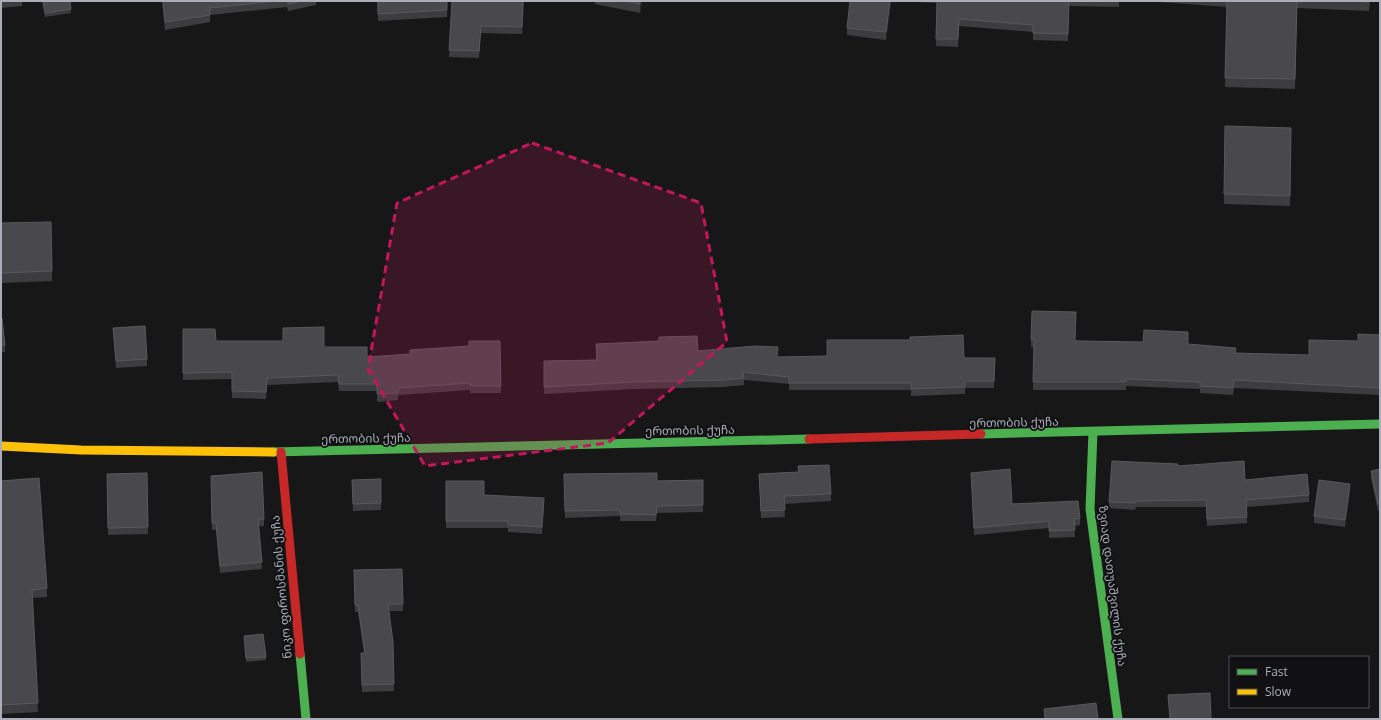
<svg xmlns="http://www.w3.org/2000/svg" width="1381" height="720" viewBox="0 0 1381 720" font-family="'Open Sans','Noto Sans Georgian',sans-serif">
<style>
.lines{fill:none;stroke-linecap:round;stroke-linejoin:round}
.fast{stroke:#4caf50;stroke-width:9}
.slow{stroke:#ffc107;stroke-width:9}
.jam{stroke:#c62828;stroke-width:9}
.wall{fill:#3d3d3f}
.shaded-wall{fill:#29292a}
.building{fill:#49494c;stroke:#58595d}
.marked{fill:#c2185b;fill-opacity:0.2;stroke:#c2185b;stroke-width:3;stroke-dasharray:8 5;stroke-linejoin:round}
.labels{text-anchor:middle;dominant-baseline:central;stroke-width:3.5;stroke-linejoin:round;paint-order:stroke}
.street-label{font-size:12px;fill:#a8adb8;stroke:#111113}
</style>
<rect width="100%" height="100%" fill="#171717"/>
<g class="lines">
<g class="fast">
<polyline points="1093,432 1090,509 1118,719"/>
<polyline points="981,434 1380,424"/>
<polyline points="273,452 809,439"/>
<polyline points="300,654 306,719"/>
</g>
<polyline class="slow" points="1,446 81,450 273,452"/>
<g class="jam">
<polyline points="809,439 981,434"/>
<polyline points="281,452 300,654"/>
</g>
</g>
<g class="wall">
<polygon points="1,1 22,1 22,6 1,8"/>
<polygon points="42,1 70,1 71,13 45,17"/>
<polygon points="162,1 316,1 316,5 288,11 287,7 210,15 210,22 165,30"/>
<polygon points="377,1 447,1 447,17 378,21"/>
<polygon points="452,1 524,1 522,34 481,33 479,58 449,57"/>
<polygon points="595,1 642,1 640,13 595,4"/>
<polygon points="891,1 886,40 847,35 847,28"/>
<polygon points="900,1 1119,1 1119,7 1069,6 1068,41 1033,40 1033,32 959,26 958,47 936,46 937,3"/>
<polygon points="1160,1 1370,1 1369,11 1297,8 1295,89 1225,87 1227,7 1160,2"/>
<polygon points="1291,138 1290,206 1224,204 1224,194"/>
<polygon points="1,223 52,271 52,281 1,283"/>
<polygon points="1,318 5,345 5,352 1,352"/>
<polygon points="113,328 147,359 147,366 116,368"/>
<polygon points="183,329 216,341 324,347 367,357 410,354 469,346 500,341 501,393 470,393 470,390 398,395 398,400 377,402 377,391 339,391 338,382 267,385 266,399 232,398 232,379 183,380"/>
<polygon points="1380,335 1380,395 1234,388 1233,395 1200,393 1200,389 1126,386 1126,390 1033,390 1034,347 1031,347 1031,339 1188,344 1236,353 1309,355"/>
<polygon points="596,344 778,357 995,358 994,388 965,388 965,394 911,396 911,390 789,390 789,384 744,380 744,385 724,387 634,389 544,394 544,361 596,360"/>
<polygon points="798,466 831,494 831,501 784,504 785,517 761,518 759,474 798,472"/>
<polygon points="1178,466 1245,480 1309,495 1309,502 1247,507 1247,523 1207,526 1206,507 1136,507 1135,510 1109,508 1109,502"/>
<polygon points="1380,469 1380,511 1378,511 1371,478 1371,471"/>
<polygon points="147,473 148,534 108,535 107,474"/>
<polygon points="971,473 1012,504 1080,518 1080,525 1074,526 1075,537 1049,538 1049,528 974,535"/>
<polygon points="564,474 657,481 703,480 703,512 657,513 656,521 620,521 620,516 565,518"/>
<polygon points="381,479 381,510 353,511 352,480"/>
<polygon points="1,481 47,588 47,597 32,598 38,712 1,714"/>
<polygon points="446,481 484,495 544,505 542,534 508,532 508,528 446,528"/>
<polygon points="211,484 264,519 264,526 259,526 262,569 220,573 216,530 212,530"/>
<polygon points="1350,491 1345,527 1314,523 1314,516"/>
<polygon points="354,570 403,604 403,611 389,611 393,642 394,691 362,692 361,653 364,653 358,612 355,612"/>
<polygon points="244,636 266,657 266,660 246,662"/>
</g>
<g class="shaded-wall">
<polygon points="523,1 524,1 522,34 522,27"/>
<polygon points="640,1 642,1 640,13"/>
<polygon points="890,1 891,1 886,40 886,32"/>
<polygon points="1350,484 1350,491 1345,527 1345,520"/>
</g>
<g class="building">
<polygon points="43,1 70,1 71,9 45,13"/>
<polygon points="163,1 277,1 210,8 210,15 165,22"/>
<polygon points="287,1 302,1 288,4"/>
<polygon points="378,1 447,1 447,10 378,14"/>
<polygon points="452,1 523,1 522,27 481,26 479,51 449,50"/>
<polygon points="625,1 640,1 640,4"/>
<polygon points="850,1 890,1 886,32 847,28"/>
<polygon points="937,1 1069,1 1068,34 1033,33 1033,25 959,19 958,39 936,39"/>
<polygon points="1227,1 1297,1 1295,79 1225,78"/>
<polygon points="1350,1 1369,1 1369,2"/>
<polygon points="1225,126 1291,128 1290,196 1224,194"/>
<polygon points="51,222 52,271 1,273 1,223"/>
<polygon points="1032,311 1076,312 1075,341 1143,342 1144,330 1188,332 1188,344 1236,348 1235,353 1309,355 1309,340 1358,341 1358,334 1380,335 1380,388 1234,380 1233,388 1200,386 1200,382 1126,379 1126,382 1033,382 1034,339 1031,339"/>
<polygon points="1,318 2,318 5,345 1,345"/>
<polygon points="145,326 147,359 116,361 113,328"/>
<polygon points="324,327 324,347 367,347 367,357 410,354 410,350 469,346 469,341 500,341 501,386 470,386 470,383 398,388 398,393 377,394 377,384 339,384 338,375 267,378 266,392 232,391 232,372 183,373 183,329 215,329 216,341 283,341 283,328"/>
<polygon points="963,335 964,358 995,358 994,381 965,381 965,387 911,389 911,383 789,383 789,377 743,372 744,378 724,380 634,382 544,387 544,361 597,360 596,344 659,341 659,337 697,336 698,351 755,346 778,347 777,357 827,356 827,340 910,340 910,337"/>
<polygon points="1112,461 1178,464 1178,466 1244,461 1245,480 1307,474 1309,495 1246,500 1247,517 1207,519 1206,500 1136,501 1135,503 1109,502"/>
<polygon points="829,465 831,494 784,496 785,510 761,511 759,474 799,472 798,466"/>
<polygon points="1010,469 1012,504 1078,501 1080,518 1074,519 1075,530 1049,531 1049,521 974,528 971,473"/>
<polygon points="1380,469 1380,504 1378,504 1371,471"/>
<polygon points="262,472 264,519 258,519 262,562 220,566 216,523 212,523 211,476"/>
<polygon points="147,473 148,527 108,528 107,474"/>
<polygon points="657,473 657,481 703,480 703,505 657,506 656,515 620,514 620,510 565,511 564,474"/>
<polygon points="39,478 47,588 32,590 38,703 1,705 1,481"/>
<polygon points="381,479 381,503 353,504 352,480"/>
<polygon points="1319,480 1350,484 1345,520 1314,516"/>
<polygon points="446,481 484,481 484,495 544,498 542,527 508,525 508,521 446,521"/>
<polygon points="402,569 403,604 388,604 393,642 394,684 362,685 361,653 365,653 358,605 355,605 354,570"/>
<polygon points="263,634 266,657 246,658 244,636"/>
<polygon points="1210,693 1211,719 1170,719 1168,695"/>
<polygon points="1096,703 1098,719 1045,719 1044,709"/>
</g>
<path class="marked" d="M532,143L701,203L727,342L608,443L425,466L368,369L397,203Z"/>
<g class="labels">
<g class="street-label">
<text transform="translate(1014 422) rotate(-1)">ერთობის ქუჩა</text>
<text transform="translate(690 430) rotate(-1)">ერთობის ქუჩა</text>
<text transform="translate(366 438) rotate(-1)">ერთობის ქუჩა</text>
<text transform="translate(1113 586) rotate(83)">ზვიად დათუაშვილის ქუჩა</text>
<text transform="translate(281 587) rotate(-95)">ნიკო ფიროსმანის ქუჩა</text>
</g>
</g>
<rect width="1381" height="720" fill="none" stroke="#a8adb8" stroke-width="4"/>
<rect x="1229" y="656" width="140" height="52" fill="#111113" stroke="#4d4f55"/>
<rect x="1237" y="669" width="20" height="6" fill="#4caf50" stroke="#4d4f55"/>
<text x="1265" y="676" font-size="12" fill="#a8adb8">Fast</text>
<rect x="1237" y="689" width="20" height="6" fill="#ffc107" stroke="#4d4f55"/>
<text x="1265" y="696" font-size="12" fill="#a8adb8">Slow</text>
</svg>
